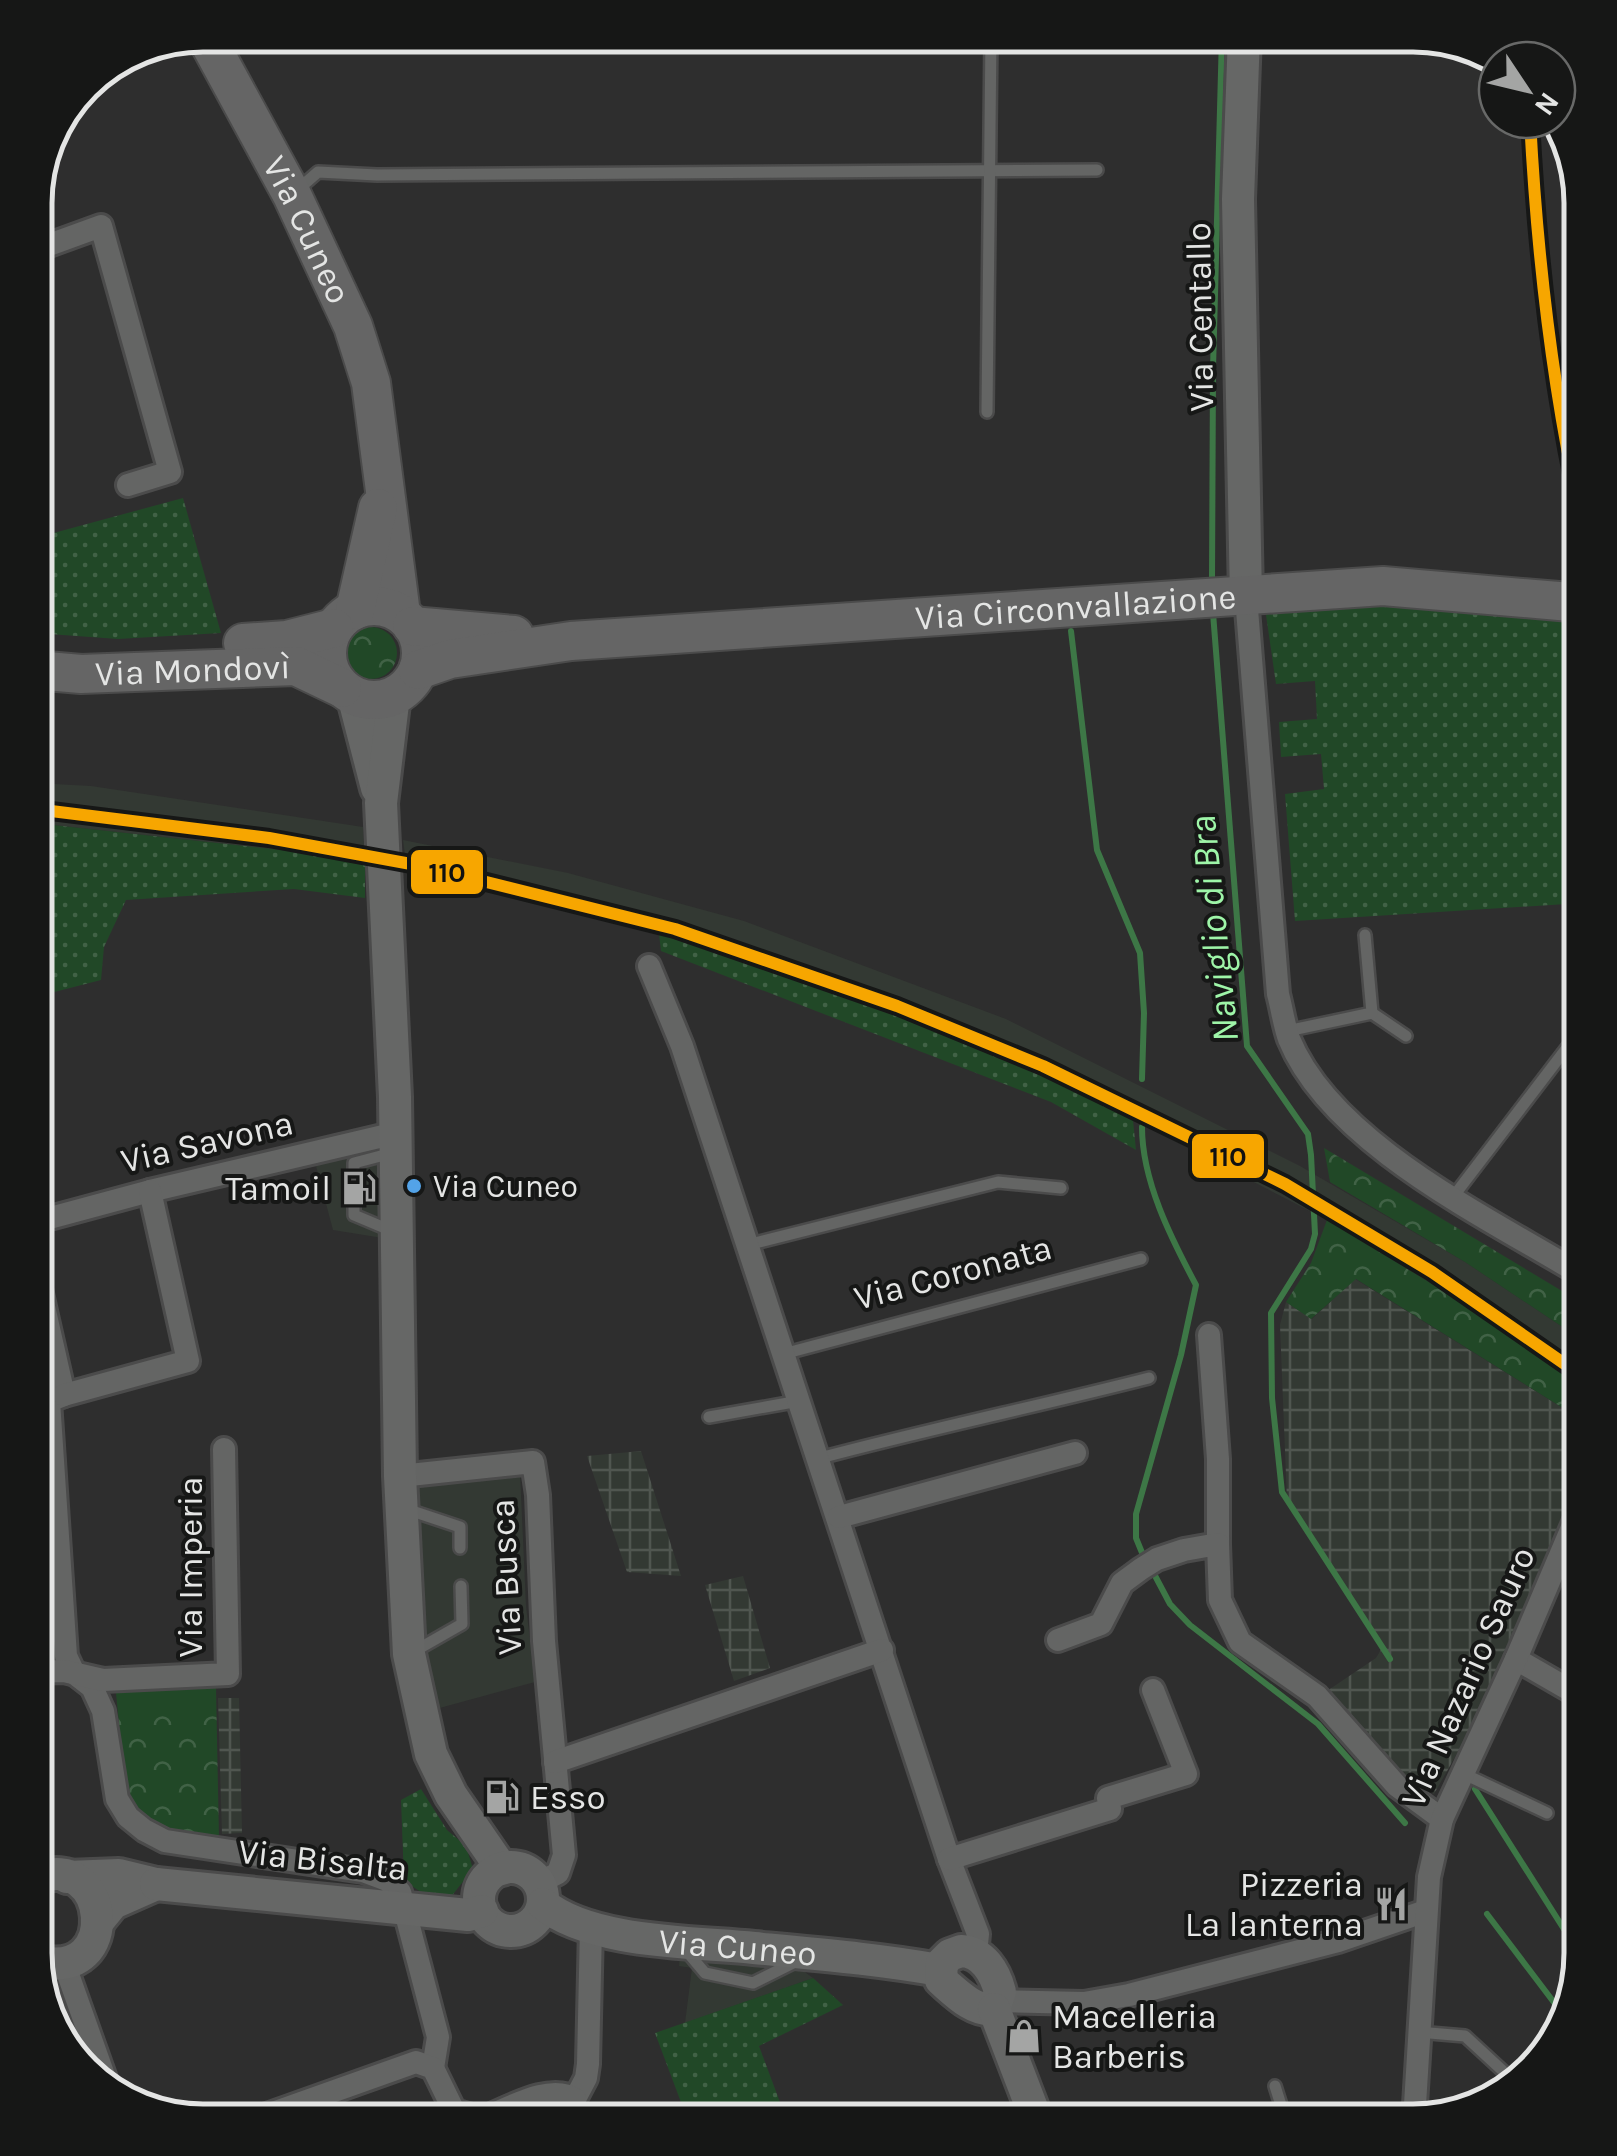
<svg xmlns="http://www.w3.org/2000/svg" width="1617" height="2156" viewBox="0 0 1617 2156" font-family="Karla,sans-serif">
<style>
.built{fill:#333933}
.industrial{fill:url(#industrial-grid)}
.grass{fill:url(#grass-dots)}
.forest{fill:url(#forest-crowns)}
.pitch{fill:#214827}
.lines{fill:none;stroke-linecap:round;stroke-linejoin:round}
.stream{stroke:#3d7746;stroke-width:6}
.service-casing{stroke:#4b4b4b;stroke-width:16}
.minor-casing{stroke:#4b4b4b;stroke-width:28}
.secondary-casing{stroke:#4b4b4b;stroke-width:38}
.primary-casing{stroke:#4b4b4b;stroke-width:42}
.service{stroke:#646564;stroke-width:11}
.minor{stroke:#646564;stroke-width:22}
.secondary{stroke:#666766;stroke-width:32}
.primary{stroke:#656565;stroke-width:38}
.rail-1-casing{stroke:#161716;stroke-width:20}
.rail-1{stroke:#f7a600;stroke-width:12}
.bus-dot{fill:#53a3e8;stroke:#161716;stroke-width:4}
.labels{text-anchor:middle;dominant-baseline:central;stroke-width:8;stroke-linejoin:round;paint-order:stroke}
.bus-label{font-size:32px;fill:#e4e5e4;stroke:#161716;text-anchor:start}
.street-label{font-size:35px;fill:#e4e5e4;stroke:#161716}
.poi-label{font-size:35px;fill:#e4e5e4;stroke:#161716;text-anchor:end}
.water-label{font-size:38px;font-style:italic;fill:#9ef5a8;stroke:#161716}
.rim{fill:none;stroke:#e4e5e4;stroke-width:5}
.line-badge{stroke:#161716;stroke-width:4}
.pale-badge-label{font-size:28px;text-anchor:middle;font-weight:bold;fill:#111}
</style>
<defs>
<pattern id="industrial-grid" width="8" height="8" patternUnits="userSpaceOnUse" patternTransform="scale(2.5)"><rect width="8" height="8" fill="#333933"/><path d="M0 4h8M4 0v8" fill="none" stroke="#505650"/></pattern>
<pattern id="grass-dots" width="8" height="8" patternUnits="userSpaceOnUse" patternTransform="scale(2.5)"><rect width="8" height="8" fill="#214827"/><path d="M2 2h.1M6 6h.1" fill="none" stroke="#416246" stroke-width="1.8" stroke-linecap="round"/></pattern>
<pattern id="forest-crowns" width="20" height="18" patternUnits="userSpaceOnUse" patternTransform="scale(2.5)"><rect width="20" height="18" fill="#214827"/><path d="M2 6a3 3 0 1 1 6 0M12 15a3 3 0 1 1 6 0" fill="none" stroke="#416246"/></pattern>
</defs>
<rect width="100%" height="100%" fill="#2e2e2e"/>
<g class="built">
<polygon points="35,783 91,786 363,827 365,865 308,853 35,823"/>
<polygon points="403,840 568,873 744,921 1006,1019 1300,1166 1465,1262 1582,1340 1582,1384 1447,1293 1327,1220 1069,1086 893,1014 659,934 407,869"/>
<polygon points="388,1145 389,1239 333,1230 315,1162"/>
<polygon points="520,1472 526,1606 535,1682 436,1709 421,1611 418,1483"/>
<polygon points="680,1954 802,1970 813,1978 685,2023 692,1968 679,1966"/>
</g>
<g class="industrial">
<polygon points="1355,1279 1582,1420 1582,1471 1472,1727 1434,1794 1393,1770 1327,1691 1376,1658 1382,1648 1287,1501 1280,1325 1286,1302 1312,1319"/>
<polygon points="641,1451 681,1576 627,1572 587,1456"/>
<polygon points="743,1576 770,1668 734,1681 705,1585"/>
<polygon points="218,1698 239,1698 242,1833 222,1834"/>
</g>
<g class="grass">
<polygon points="183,498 221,633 118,639 35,633 35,538"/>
<polygon points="1398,598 1582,620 1582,903 1295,921 1285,794 1324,789 1321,754 1281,757 1279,722 1317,719 1315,681 1276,684 1265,608"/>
<polygon points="35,823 308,853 365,865 365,898 294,889 126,900 104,947 101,980 35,997"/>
<path d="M659,934C819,989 983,1039 1133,1120L1136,1150L1051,1102L661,951Z"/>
<polygon points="421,1789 447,1830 466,1846 473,1869 450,1898 424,1894 404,1881 401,1800"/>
<polygon points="813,1978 843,2005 759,2046 787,2121 688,2121 655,2033"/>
</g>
<g class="forest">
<circle cx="371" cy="653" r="26"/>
<polygon points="1324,1148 1582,1303 1582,1340 1465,1262 1330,1182"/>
<polygon points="1327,1220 1447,1293 1582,1384 1582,1420 1356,1279 1311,1319 1286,1302 1311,1263"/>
<polygon points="216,1688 219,1838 188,1834 145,1822 125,1786 116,1693"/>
</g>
<polygon class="pitch" points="199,1689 199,1710 127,1710 127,1692"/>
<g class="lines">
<g class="stream">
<polyline points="1212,580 1213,369 1222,35"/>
<polyline points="1213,613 1247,1046 1308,1134 1311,1155 1315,1234 1311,1249 1271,1313 1272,1398 1282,1492 1390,1659"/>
<polyline points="1071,631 1097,850 1140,953 1144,1013 1142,1079"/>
<path d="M1142,1127C1142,1181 1171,1238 1196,1285L1181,1355L1136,1514V1538L1145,1560"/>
<polyline points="1152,1570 1170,1604 1190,1625 1318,1724 1405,1823"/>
<polyline points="1475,1789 1581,1956"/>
<polyline points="1487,1914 1565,2017"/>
</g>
<g class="service-casing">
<g id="service">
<polyline points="295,192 318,172 377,175 1097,170"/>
<polyline points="987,412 991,35"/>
<polyline points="1372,1013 1406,1036"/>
<polyline points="1287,1031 1372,1013 1365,935"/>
<polyline points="354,1174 354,1163 392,1153"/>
<polyline points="354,1191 354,1215 392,1231"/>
<polyline points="1453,1197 1582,1028"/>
<polyline points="747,1245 998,1182 1061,1188"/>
<polyline points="783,1354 1141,1259"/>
<polyline points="709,1417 799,1401"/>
<path d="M820,1458C929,1429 1039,1406 1149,1378"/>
<polyline points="403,1508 460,1527 460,1548"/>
<polyline points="413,1652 462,1624 461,1586"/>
<polyline points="1462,1773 1547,1813"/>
<polyline points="684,1948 705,1973 753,1983 797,1961"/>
<polyline points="1418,2032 1465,2036 1516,2083"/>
<polyline points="1275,2086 1286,2121"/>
</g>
</g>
<g class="minor-casing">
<g id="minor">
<polyline points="35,250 101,226 170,472 128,485"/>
<path d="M1246,597L1278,994C1282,1009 1284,1025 1289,1039C1332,1144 1489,1218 1582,1275"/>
<polyline points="649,966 682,1046 949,1859 978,1934 976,1954"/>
<polyline points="35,1222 150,1191 396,1133"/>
<polyline points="35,1267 64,1395 49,1401 66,1656 74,1673 92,1687 103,1711 117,1799 128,1817 144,1830 165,1841 363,1871 387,1880 400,1892 438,2037 433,2068"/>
<polyline points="1209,1335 1218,1459 1218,1544"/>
<polyline points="64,1395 188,1361 150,1191"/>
<polyline points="400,1476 533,1462 538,1495 544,1641 564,1855 558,1873 539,1883"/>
<polyline points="839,1517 1075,1453"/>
<polyline points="1058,1640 1101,1624 1122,1583 1141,1569 1157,1559 1184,1550 1218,1544 1220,1600 1240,1642 1317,1696 1397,1786 1442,1819"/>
<polyline points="1516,1659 1582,1697"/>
<polyline points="35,1672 64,1671 103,1680 228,1674 224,1449"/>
<polyline points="555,1762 882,1650"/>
<polyline points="949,1859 1110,1809 1108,1798 1186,1774 1153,1690"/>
<polyline points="64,1963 108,2087"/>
<polyline points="999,2001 1084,2003 1129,1995 1338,1941 1426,1911"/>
<polyline points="575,2099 586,2078 588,2064 591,1927"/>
<path d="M250,2121L416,2062L433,2068L454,2111L482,2119C508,2109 549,2083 575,2099"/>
<polyline points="1414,2121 1429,1877 1442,1819 1516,1659 1582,1504"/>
</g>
</g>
<g class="secondary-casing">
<g id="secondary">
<polyline points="1244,35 1238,199 1246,597"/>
<polyline points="353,695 377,788"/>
<polyline points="394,695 381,803 395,1097 400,1476 409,1654 431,1754 451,1795 502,1869"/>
<circle cx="511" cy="1899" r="32"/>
<polyline points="67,1877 119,1875 156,1884 113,1903 99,1920"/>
<path d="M35,1879C110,1847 124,1983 38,1961"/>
<polyline points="156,1884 468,1915 482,1911"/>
<path id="s1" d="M543,1904C590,1943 694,1942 754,1948C816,1954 878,1959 939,1970"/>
<path d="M961,1951C983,1952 995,1972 1000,1992L994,2009C974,2012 956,1993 941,1980L942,1963L950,1955Z"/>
<polyline points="994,2009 1037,2121"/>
</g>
</g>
<g class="primary-casing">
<g id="primary">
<path id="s2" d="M205,35L292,195L353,326L371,383L401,614"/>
<circle cx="374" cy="653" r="47"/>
<polyline points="355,610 378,508"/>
<polyline points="412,626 514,635"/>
<polyline points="243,643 287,640 334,628"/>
<path id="s3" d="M35,670L81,674L296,666L342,688"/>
<path id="s4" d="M418,670L450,659L571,641L1383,586L1582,603"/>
</g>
</g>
<use href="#service" class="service"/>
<use href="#minor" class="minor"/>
<use href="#secondary" class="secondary"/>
<use href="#primary" class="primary"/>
<g class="rail-1-casing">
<g id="rail-1">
<path d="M1530,120C1537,255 1552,389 1582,521"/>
<polyline points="35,809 269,838 422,866 675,929 897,1006 1043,1066 1285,1184 1432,1272 1582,1376"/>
</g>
</g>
<use href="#rail-1" class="rail-1"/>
</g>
<defs>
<g id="fuel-bare" transform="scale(2.7)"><path d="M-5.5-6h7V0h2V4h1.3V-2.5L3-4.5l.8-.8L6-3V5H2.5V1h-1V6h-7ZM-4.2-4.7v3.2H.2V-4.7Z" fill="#a4a5a4" stroke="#161716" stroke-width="2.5" paint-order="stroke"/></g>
<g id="restaurant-bare" transform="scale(2.7)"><path d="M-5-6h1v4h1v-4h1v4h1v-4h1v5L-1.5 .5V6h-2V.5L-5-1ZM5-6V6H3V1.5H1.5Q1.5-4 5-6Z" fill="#a4a5a4" stroke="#161716" stroke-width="2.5" paint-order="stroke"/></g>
<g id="shop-bare" transform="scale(2.7)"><path d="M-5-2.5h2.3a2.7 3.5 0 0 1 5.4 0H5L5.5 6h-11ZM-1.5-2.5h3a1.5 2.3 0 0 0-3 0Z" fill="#a4a5a4" stroke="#161716" stroke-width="2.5" paint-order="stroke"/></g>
</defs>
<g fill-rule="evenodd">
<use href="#fuel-bare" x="359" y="1188"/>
<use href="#fuel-bare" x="502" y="1797"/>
<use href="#restaurant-bare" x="1391" y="1904"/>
<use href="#shop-bare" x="1024" y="2036"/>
</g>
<circle class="bus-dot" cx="414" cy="1186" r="9"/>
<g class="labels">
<g class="bus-label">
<text x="433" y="1186">Via Cuneo</text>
</g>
<g class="street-label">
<text stroke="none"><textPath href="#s2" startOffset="220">Via Cuneo</textPath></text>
<text transform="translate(1200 317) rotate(-91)">Via Centallo</text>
<text stroke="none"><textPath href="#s4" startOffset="662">Via Circonvallazione</textPath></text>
<text stroke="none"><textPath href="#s3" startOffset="158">Via Mondovì</textPath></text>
<text transform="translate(207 1142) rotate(-13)">Via Savona</text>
<text transform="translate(953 1273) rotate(-15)">Via Coronata</text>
<text transform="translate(190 1567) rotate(-90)">Via Imperia</text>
<text transform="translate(506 1577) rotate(-93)">Via Busca</text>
<text transform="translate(1468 1677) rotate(-66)">Via Nazario Sauro</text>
<text transform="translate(323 1860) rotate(6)">Via Bisalta</text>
<text stroke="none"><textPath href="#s1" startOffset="202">Via Cuneo</textPath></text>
</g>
<g class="poi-label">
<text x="331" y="1188">Tamoil</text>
<text x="530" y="1797" text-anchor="start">Esso</text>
<text x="1363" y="1884">Pizzeria<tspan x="1363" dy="40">La lanterna</tspan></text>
<text x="1052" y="2016" text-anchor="start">Macelleria<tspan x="1052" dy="40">Barberis</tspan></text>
</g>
<g class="water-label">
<text transform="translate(1214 929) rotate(-96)">Naviglio di Bra</text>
</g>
</g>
<path d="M0 0H1617V2156H0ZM203 52H1413A151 151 0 0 1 1564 203V1953A151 151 0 0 1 1413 2104H203A151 151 0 0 1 52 1953V203A151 151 0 0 1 203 52Z" fill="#161716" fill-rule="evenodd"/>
<path class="rim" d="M203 52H1413A151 151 0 0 1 1564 203V1953A151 151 0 0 1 1413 2104H203A151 151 0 0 1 52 1953V203A151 151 0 0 1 203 52Z"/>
<g class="line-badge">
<rect x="409" y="848" width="76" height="48" rx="10" fill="#f7a600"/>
<rect x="1190" y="1132" width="76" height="48" rx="10" fill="#f7a600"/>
</g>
<g class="pale-badge-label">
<text x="447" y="882">110</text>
<text x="1228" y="1166">110</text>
</g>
<g transform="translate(1527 90) rotate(125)"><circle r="48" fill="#161716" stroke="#686968" stroke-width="2.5"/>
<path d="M0-8L18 38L0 25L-18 38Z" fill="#a4a5a4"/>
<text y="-15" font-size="28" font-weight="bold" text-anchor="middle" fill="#e4e5e4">N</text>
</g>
</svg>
